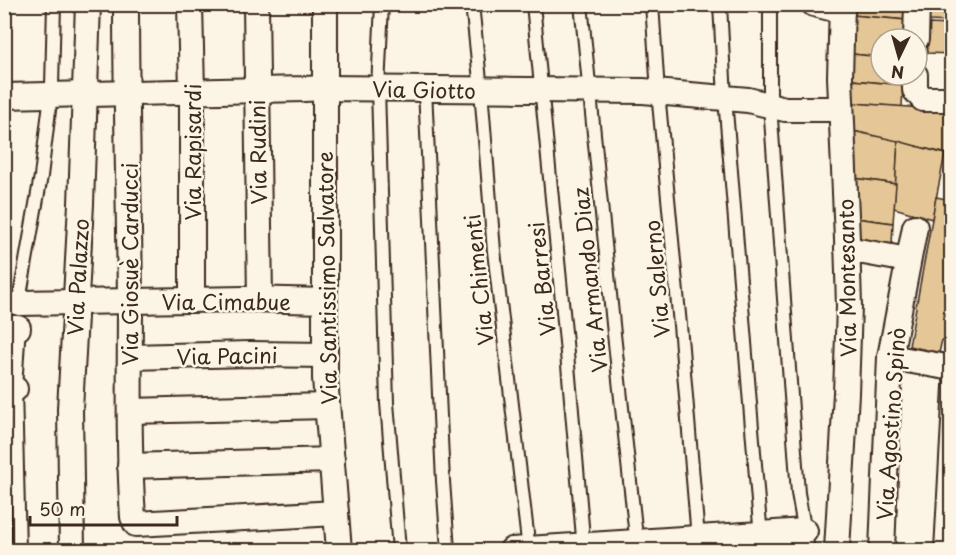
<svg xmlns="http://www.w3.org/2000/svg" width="956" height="555" viewBox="0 0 956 555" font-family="'Playpen Sans',sans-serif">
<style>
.building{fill:#e4c697;stroke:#3b2a1e;stroke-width:1.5}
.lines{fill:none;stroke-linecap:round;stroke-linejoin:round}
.service-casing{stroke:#3b2a1e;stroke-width:16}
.minor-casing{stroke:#3b2a1e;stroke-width:28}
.service{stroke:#fcf5e5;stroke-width:12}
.minor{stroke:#fcf5e5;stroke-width:24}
.labels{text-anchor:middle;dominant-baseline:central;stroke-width:5;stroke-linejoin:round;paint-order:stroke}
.street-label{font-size:21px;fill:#3b2a1e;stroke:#fcf5e5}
</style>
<rect width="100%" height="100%" fill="#fcf5e5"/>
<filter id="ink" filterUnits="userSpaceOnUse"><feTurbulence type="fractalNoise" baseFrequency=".0167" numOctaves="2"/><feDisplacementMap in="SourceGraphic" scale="12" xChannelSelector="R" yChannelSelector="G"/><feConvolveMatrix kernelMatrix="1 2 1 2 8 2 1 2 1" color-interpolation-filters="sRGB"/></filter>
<g filter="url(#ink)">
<g class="building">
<polygon points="852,4 907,4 906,20 852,15"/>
<polygon points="930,4 952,4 952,22 929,21"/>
<polygon points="852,15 906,20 905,39 881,39 881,57 852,54"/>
<polygon points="929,24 952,25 952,54 927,53"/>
<polygon points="852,54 881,57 881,75 903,75 903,85 852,80"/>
<polygon points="852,80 903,85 902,107 852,103"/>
<polygon points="852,103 952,110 952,155 853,131"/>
<polygon points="853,131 898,141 896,184 854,178"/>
<polygon points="898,141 945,154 932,219 894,208"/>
<polygon points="854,178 896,184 893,223 855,218"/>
<polygon points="936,197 952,200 952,286 947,309 952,310 952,342 942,340 939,353 909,346"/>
<polygon points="855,218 893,223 892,245 856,242"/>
</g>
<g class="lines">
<g class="service-casing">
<g id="service">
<polyline points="382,4 378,88 387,403 399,550"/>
<polyline points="472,4 481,90 494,251 529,550"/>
<polyline points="533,4 566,342 584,549"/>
<polyline points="581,4 614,334 637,546"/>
<polyline points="652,4 658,92 680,325 699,550"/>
<polyline points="720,4 725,98 762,550"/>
<polyline points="770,4 770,105 798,493 808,550"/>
<polyline points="425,89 443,481 448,550"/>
<polyline points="20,307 20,295 41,176 52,86 54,4"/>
<polyline points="19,324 15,389 19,550"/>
<polyline points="941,550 951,368"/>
</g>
</g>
<g class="minor-casing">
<g id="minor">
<path d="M126,4C126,103 129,201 130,300C130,372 128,445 133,517L136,524L336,513"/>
<polyline points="190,4 192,92 192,300"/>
<polyline points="256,4 260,299"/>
<polyline points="325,4 325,378 339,550"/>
<polyline points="814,4 842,11"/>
<polyline points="916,39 917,4"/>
<polyline points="915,75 915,90 923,99 952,99"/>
<polyline points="4,96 304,89 324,88 643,91 748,100 785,109 841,109"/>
<polyline points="847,249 908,260"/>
<polyline points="20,303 245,299 325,301"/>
<polyline points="4,328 18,328"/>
<polyline points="130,357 250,354 325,355"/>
<polyline points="890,357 952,368"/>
<polyline points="4,389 15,389"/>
<polyline points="130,411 327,406"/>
<polyline points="130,466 332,460"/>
<polyline points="72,550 70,409 81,204 88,4"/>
<polyline points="512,550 805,531"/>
<polyline points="837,550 846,393 849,306 847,239 840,77 842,4"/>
<polyline points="882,550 890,357 915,227"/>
</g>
</g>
<use href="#service" class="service"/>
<use href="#minor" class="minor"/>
</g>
</g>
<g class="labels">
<g class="street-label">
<text transform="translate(424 89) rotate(1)">Via Giotto</text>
<text transform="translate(192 152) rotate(-90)">Via Rapisardi</text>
<text transform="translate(257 152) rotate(-91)">Via Rudini</text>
<text transform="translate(129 264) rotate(-90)">Via Giosuè Carducci</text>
<text transform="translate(77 277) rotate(-87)">Via Palazzo</text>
<text transform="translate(326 278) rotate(-91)">Via Santissimo Salvatore</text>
<text transform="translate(846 278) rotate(-91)">Via Montesanto</text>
<text transform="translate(541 279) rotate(-96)">Via Barresi</text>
<text transform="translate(656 279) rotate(-95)">Via Salerno</text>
<text transform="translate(478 280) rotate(-96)">Via Chimenti</text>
<text transform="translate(589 280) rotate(-96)">Via Armando Diaz</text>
<text x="226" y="301">Via Cimabue</text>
<text transform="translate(227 355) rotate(-1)">Via Pacini</text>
<text transform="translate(890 424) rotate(-86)">Via Agostino Spinò</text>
</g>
</g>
<rect width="956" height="555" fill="none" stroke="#fcf5e5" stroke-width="24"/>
<rect x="12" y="12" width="932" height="531" fill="none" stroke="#3b2a1e" stroke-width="2" filter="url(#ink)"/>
<g transform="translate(899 57) rotate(185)"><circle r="28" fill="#fcf5e5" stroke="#afa495" stroke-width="1.5"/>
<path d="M0-4.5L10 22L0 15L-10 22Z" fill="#3b2a1e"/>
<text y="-9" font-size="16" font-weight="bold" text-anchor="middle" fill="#3b2a1e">N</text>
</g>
<path d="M30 516v9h147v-9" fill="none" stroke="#3b2a1e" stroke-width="3"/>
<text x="39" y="516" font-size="18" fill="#3b2a1e" stroke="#fcf5e5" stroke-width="4.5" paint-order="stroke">50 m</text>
</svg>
